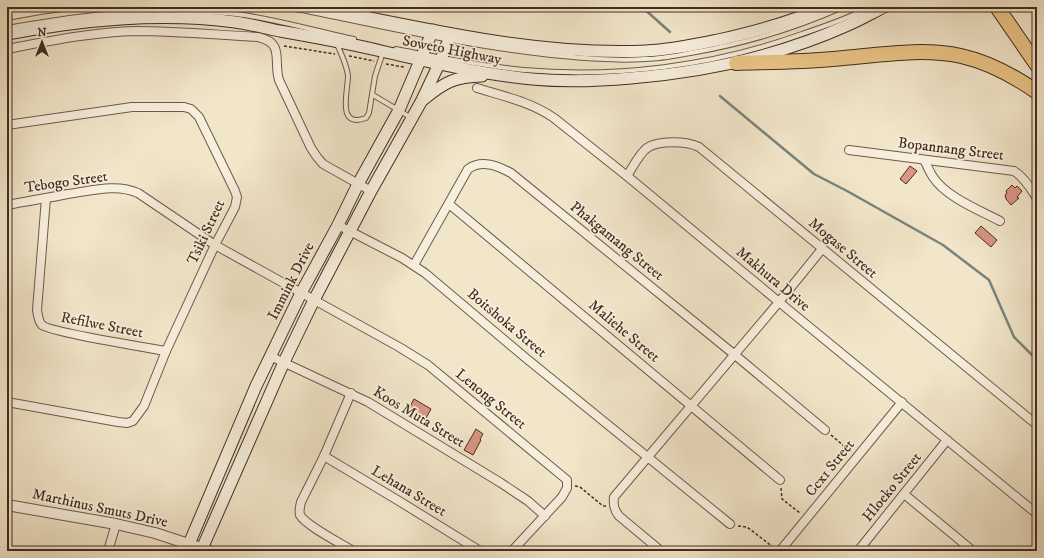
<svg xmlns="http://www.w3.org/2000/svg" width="1044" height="558" viewBox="0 0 1044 558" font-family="'IM FELL DW Pica',serif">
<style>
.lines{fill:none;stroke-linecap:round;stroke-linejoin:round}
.stream{stroke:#78847d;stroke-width:2.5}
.building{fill:#db9685;stroke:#432c20}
.service-casing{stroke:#6f5a4a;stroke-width:6}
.minor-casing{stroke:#6f5a4a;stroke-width:10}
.tertiary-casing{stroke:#6f5a4a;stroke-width:12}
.secondary-casing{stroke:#432c20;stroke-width:13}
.motorway-casing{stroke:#432c20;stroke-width:16}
.path{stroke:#432c20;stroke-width:1.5;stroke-dasharray:3 2;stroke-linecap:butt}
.service{stroke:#f7efdd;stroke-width:4}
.minor{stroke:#f7efdd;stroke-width:8}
.tertiary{stroke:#f7efdd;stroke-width:10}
.secondary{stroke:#f7efdd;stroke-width:11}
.motorway{stroke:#e9c385;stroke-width:14}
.labels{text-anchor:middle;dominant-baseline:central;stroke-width:3.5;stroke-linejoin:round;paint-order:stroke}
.street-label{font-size:15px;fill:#432c20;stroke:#f7efdd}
</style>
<rect width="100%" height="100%" fill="#f2e6ca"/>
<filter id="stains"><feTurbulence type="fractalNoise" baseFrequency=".005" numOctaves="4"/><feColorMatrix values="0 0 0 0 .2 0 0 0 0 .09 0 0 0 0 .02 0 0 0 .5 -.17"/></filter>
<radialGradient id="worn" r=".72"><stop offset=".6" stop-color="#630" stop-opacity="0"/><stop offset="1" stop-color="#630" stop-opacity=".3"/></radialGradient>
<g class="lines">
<g class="stream">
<polyline points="642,7 670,32"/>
<polyline points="720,96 814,174 847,191 943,245 989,280 1014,337 1037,360"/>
</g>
</g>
<g class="building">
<polygon points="910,166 917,171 906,184 900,179"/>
<polygon points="1012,185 1015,188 1017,186 1022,191 1017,197 1019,198 1011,205 1006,199 1005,195 1007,193 1006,191"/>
<polygon points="981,226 997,240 991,247 975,233"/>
<polygon points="414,399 431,409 426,418 409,408"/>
<polygon points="476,429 483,434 480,439 481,440 473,455 464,450"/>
</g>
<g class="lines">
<g class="service-casing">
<g id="service">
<path d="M280,7L302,10C385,27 467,46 551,55C582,58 614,61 645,59C662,59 679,55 696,52C746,43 796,28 843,7"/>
<path d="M178,12C197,12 217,12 236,14C276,19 315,31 354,39"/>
<polyline points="7,18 40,12 78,7"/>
<path d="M7,28C54,20 101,12 149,12"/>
<path d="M337,44C341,54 347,65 348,76C348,91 336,129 366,118L369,113L375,76L383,52"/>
<path d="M396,49C438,57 481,66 524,70C617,78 712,66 799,35C823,27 847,19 870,7"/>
<polyline points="373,95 410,117"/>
</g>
</g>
<g class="minor-casing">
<g id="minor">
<path d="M7,49C49,41 93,32 136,31C177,31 218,35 258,37C285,43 273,60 279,80L311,148L317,157L323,164L371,191"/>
<path d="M477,88C503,96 531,102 554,118L627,176L779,302L1037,514"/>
<polyline points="7,125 132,107 184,107 191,109 199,117 235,191 237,197 235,207 215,245 166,351 144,406 133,421 127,423 118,422 7,402"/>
<path d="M849,150L1014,171C1024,177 1030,188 1037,198"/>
<path d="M924,160C927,165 929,171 933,177C946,197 979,210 1000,221"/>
<path d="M627,176C633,167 639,154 647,148C658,140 687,141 699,147L1037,425"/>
<path d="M46,198L37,310C38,315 38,321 42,325C49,332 149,348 166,351"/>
<polyline points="449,204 780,480"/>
<path d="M7,205C27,201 48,198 68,194C91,191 116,183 138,193L215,245L399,347L428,365L561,475L567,480V488L562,497L512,551"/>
<polyline points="338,225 402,258 425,273 527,359 730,524"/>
<path d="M414,265L468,169C482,159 498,166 511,173L735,355L825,430"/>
<polyline points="270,356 368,402 501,483 528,501 545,516"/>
<path d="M351,393L324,456L301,502C300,506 299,511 300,515C305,525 342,544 353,551"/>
<polyline points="324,456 399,501 480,551"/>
<polyline points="904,494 973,551"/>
<polyline points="108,551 116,524"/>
<path d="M661,551L619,516C614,510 613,505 614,497L779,302L822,249"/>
<polyline points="780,551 902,402"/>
<polyline points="858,551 947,440"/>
</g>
</g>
<g class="tertiary-casing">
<polyline id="tertiary" points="7,505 116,524 155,533 210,551"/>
</g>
<g class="secondary-casing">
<g id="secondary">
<path d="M315,7C424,28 535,56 646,51C671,50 694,45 718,40C754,32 791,22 825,7"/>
<polyline points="7,12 34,7"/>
<path d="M7,34C82,20 159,12 235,22C250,24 265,28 280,31C314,37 348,43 381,51C431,62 481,74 532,79C564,82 598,81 631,78C705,72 779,56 848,25C860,20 872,13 884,7"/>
<path d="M424,99C445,82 454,77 482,76"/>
<polyline points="186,551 256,386 301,293 338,225 358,184 399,110 433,30"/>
<polyline points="201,551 284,362 314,300 371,191 421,102 439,64 451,34"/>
</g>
</g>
<g class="motorway-casing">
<g id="motorway">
<polyline points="997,7 1037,65"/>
<path d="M736,63C768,62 801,62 833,59C875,56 919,47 961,56C988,62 1014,76 1037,92"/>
</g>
</g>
<g class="path">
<polyline points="284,46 335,54"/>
<polyline points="349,56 374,61"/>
<polyline points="386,64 404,67"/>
<polyline points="831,435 851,452"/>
<polyline points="575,486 580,487 603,506 606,506"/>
<polyline points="781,488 782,499 800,513"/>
<polyline points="738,526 747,527 773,547"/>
</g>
<use href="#service" class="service"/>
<use href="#minor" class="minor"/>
<use href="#tertiary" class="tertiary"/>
<use href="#secondary" class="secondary"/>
<use href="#motorway" class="motorway"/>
</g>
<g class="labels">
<g class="street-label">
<text transform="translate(452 50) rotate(11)">Soweto Highway</text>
<text transform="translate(951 149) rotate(7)">Bopannang Street</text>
<text transform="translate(66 182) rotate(-8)">Tebogo Street</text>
<text transform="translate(206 232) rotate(-65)">Tsiki Street</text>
<text transform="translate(617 241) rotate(39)">Phakgamang Street</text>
<text transform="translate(843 248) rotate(40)">Mogase Street</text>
<text transform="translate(773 279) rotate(40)">Makhura Drive</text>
<text transform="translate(291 281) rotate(-63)">Immink Drive</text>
<text transform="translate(507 323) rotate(40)">Boitshoka Street</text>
<text transform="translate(102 325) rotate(11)">Refilwe Street</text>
<text transform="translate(624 331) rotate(40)">Maliehe Street</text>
<text transform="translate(491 399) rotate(39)">Lenong Street</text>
<text transform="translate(419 417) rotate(31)">Koos Muta Street</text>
<text transform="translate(830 468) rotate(-51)">Ccx1 Street</text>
<text transform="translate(892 487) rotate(-51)">Hloeko Street</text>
<text transform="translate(409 491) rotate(31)">Lehana Street</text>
<text transform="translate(100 508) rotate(12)">Marthinus Smuts Drive</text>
</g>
</g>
<rect width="1044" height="558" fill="none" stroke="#f2e6ca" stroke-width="24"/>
<rect x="8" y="8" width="1028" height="542" fill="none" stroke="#432c20" stroke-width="2"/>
<rect x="12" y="12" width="1020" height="534" fill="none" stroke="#432c20"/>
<g transform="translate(42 42)" stroke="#f7efdd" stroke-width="3" paint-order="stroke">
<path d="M0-3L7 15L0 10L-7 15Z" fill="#432c20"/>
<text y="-6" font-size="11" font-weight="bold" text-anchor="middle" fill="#432c20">N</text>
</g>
<rect width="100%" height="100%" filter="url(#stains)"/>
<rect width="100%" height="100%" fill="url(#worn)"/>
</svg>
